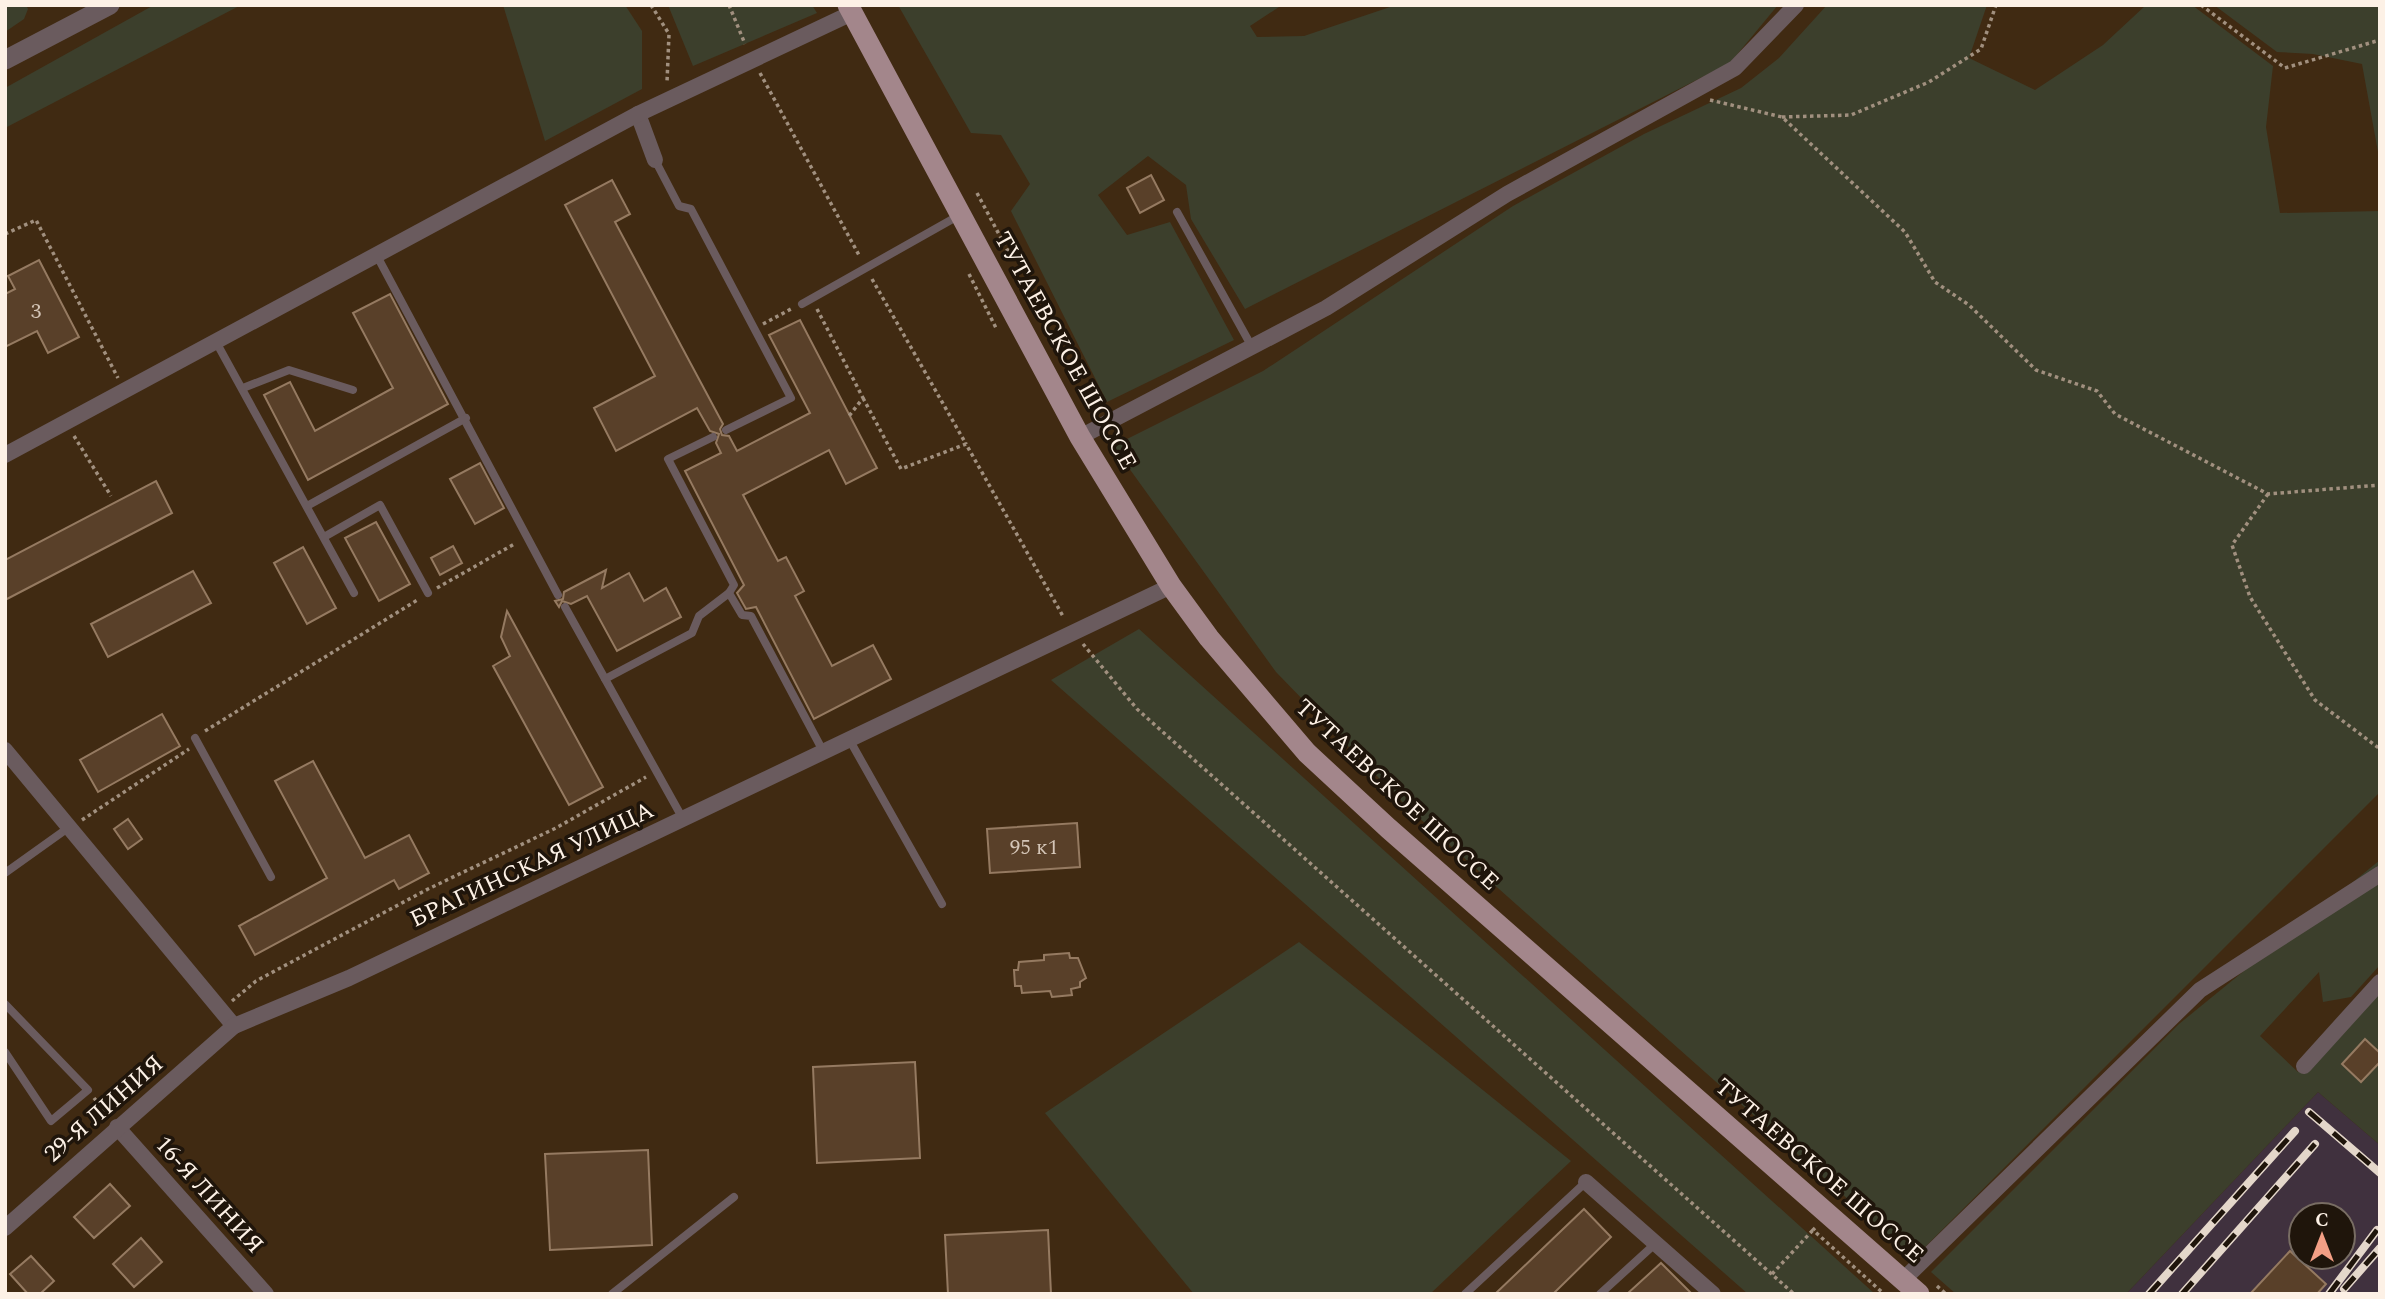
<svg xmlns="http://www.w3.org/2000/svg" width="2385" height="1299" viewBox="0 0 2385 1299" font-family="Spectral,serif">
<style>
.education{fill:#40313e;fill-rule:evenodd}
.green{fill:#3c3f2c}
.building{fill:#594029;stroke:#957a61;stroke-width:2}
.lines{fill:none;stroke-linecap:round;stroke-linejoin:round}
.path{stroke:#a1907f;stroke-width:3.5;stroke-dasharray:3.5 3.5;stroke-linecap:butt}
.service{stroke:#6a5b5e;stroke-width:8}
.minor{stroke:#6a5b5e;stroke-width:16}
.tertiary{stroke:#6a5b5e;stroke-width:19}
.primary{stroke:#a3868b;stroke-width:21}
.rail-casing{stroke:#e4d7ca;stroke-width:8}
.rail{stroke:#1f150b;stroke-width:5;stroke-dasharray:16;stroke-linecap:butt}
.labels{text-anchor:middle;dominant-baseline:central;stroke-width:7;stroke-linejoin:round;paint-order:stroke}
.number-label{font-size:21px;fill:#d4c5b7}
.street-label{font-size:24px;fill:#fdf1e6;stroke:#1f150b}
</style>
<rect width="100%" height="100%" fill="#402a12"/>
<path class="education" d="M2318,1092L2380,1145V1294H2126ZM2301,1215H2343V1257H2301Z"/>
<g class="green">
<polygon points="5,5 26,5 28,9 24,19 5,32"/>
<polygon points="154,5 241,5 5,128 5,88"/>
<polygon points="503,5 625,5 642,31 642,89 545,141"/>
<polygon points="668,5 812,5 817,13 693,66"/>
<polygon points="898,5 1282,5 1250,26 1257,37 1304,36 1396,5 1778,5 1730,63 1245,309 1191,219 1186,185 1148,156 1098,195 1127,235 1170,222 1234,340 1107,402 1011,211 1030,184 1001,135 971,133"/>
<polygon points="1827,5 1987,5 1969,58 2035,90 2103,45 2146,5 2192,5 2273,66 2266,127 2280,213 2380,211 2380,792 1914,1258 1408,808 1276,672 1113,446 1263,371 1513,206 1644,134 1741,88 1779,58"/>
<polygon points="2214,5 2380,5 2380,163 2362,64 2313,54 2277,52"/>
<polygon points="1139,629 1875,1294 1748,1294 1051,680"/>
<polygon points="2380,860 2380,965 2351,997 2323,1002 2319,972 2260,1036 2298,1072 2380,980 2380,1145 2318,1092 2126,1294 1956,1294 1931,1272 2179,1024"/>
<polygon points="1299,942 1571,1161 1430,1294 1194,1294 1045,1113"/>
</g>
<g class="building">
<polygon points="1151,175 1164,200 1140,213 1127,188"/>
<polygon points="612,180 630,214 615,222 723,424 720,429 722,435 729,436 737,451 810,413 769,335 800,320 877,468 846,484 829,450 743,495 778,561 786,557 804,591 795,596 832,666 873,645 891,679 814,719 756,607 746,609 737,593 744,585 685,471 721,453 716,443 719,434 710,431 697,408 616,451 594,408 655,376 565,205"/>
<polygon points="39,260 79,337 48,353 37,331 5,347 5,294 15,289 8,276"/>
<polygon points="390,294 448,404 308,480 264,395 290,382 315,431 393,388 353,313"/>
<polygon points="480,463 504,508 475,524 450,479"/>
<polygon points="156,481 172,513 5,600 5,560"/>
<polygon points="376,522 410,584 379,601 345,538"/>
<polygon points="453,546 462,563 440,575 431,558"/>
<polygon points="303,547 336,608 307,624 274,563"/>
<polygon points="606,570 602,588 629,573 644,601 666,588 681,617 617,651 587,596 571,604 562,601 559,607 555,601 563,599 564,592"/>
<polygon points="193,571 211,603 108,657 91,624"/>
<polygon points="507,611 603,787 569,805 493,666 510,656 501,637"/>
<polygon points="162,714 180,746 98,792 80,760"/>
<polygon points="313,761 365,858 409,835 429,873 399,889 394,880 255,955 239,926 327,878 275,781"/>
<polygon points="128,819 142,839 128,849 114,829"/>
<polygon points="1077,823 1080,867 990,873 987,829"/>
<polygon points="1069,953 1070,958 1078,958 1086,978 1080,982 1080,987 1071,989 1072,995 1052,997 1050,991 1022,993 1021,986 1015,986 1014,970 1018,970 1019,962 1044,960 1044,955"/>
<polygon points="2365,1039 2380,1053 2380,1062 2361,1082 2342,1064"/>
<polygon points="915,1062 920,1158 817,1163 813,1067"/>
<polygon points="648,1150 652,1245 550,1250 545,1154"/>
<polygon points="110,1184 130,1206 94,1238 74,1217"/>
<polygon points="1584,1209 1611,1237 1553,1294 1495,1294"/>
<polygon points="1048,1230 1051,1294 948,1294 945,1235"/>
<polygon points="141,1238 162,1262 134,1287 113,1264"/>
<polygon points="2290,1251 2326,1284 2317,1294 2250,1294"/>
<polygon points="31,1256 54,1281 40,1294 28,1294 10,1274"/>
<polygon points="1661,1263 1692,1294 1627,1294"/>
</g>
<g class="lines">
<g class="path">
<polyline points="651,5 669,34 667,82"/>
<polyline points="729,5 745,44"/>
<polyline points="2201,5 2285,68 2380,40"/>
<polyline points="760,73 860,257"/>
<polyline points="1710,100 1782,117 1905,232 1935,282 1969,305 2036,370 2097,391 2115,414 2268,494 2380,485"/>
<polyline points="1782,117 1851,115 1929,82 1981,49 1996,5"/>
<polyline points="977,193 1009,253 1004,255"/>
<polyline points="5,234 36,220 118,378"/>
<polyline points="969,274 997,330"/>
<polyline points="872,279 966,444"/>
<polyline points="817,309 863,398 849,416"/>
<polyline points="763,324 791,309"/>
<polyline points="863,398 901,469 966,444 1064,618"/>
<polyline points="74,436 111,496"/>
<polyline points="2268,494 2232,545 2250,597 2315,700 2380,749"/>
<polyline points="437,588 516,543"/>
<polyline points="1083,644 1137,709 1794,1294"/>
<polyline points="205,731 419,599"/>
<polyline points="82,820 189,749"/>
<polyline points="232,1001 256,981 428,889 556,828 646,777"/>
<polyline points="94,1098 107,1114"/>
<polyline points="1815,1228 1813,1230 1884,1294"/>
<polyline points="1772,1274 1813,1230"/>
<polyline points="1937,1286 1946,1294"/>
</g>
<g class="service">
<polyline points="655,160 679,206 691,209 791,398 726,430"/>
<polyline points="1177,212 1252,347"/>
<polyline points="376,254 558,595"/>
<polyline points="802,304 958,216"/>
<polyline points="215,340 354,593"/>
<polyline points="243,388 289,370 353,390"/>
<polyline points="713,437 668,459 734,585 729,593 742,615 751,616 823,751"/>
<polyline points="307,506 466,418"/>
<polyline points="324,537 380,505 428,593"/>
<polyline points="565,607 683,819"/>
<polyline points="605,679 692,633 699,616 729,593"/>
<polyline points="195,738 271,877"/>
<polyline points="849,739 942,904"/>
<polyline points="5,873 68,828"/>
<polyline points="5,1004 88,1090 51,1121 5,1052"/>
<polyline points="612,1294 734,1197"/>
<polyline points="1465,1294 1586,1182"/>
<polyline points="1600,1294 1656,1243"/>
</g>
<g class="minor">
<polyline points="638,114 655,160"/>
<polyline points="1080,437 1326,308 1507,194 1735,68 1796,5"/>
<polyline points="5,455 638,114 852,13"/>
<polyline points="5,750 234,1026"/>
<polyline points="2304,1066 2380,982"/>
<polyline points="117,1127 266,1294"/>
<polyline points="1586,1182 1713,1294"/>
<polyline points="5,1228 234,1026 349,978 1171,586"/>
<polyline points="1903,1280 2200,990 2380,874"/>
</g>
<polyline class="tertiary" points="5,60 110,5"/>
<polyline class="primary" points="848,5 1080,437 1171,586 1209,638 1307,753 1388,828 1919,1294"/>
<g class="rail-casing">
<g id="rail">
<polyline points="2309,1112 2380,1173"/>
<polyline points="2344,1289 2380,1248"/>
<polyline points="2149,1294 2295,1131"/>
<polyline points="2182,1294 2315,1144"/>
<polyline points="2329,1294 2377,1230"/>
</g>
</g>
<use href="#rail" class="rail"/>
</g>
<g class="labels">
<g class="number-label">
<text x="36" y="312">3</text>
<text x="1034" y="848">95 к1</text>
</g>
<g class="street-label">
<text transform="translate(1065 351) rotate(61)">ТУТАЕВСКОЕ ШОССЕ</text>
<text transform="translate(1397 795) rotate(43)">ТУТАЕВСКОЕ ШОССЕ</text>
<text transform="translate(532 865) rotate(-25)">БРАГИНСКАЯ УЛИЦА</text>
<text transform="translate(104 1109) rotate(-41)">29-Я ЛИНИЯ</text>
<text transform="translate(1819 1171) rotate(41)">ТУТАЕВСКОЕ ШОССЕ</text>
<text transform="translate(209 1195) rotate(48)">16-Я ЛИНИЯ</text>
</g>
</g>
<rect width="2385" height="1299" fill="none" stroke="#fdf1e6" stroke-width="14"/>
<g transform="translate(2322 1236)"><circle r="33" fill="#1f150b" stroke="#786d63" stroke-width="2"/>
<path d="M0-5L12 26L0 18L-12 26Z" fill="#f39f85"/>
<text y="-10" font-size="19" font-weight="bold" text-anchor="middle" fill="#fdf1e6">С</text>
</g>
</svg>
